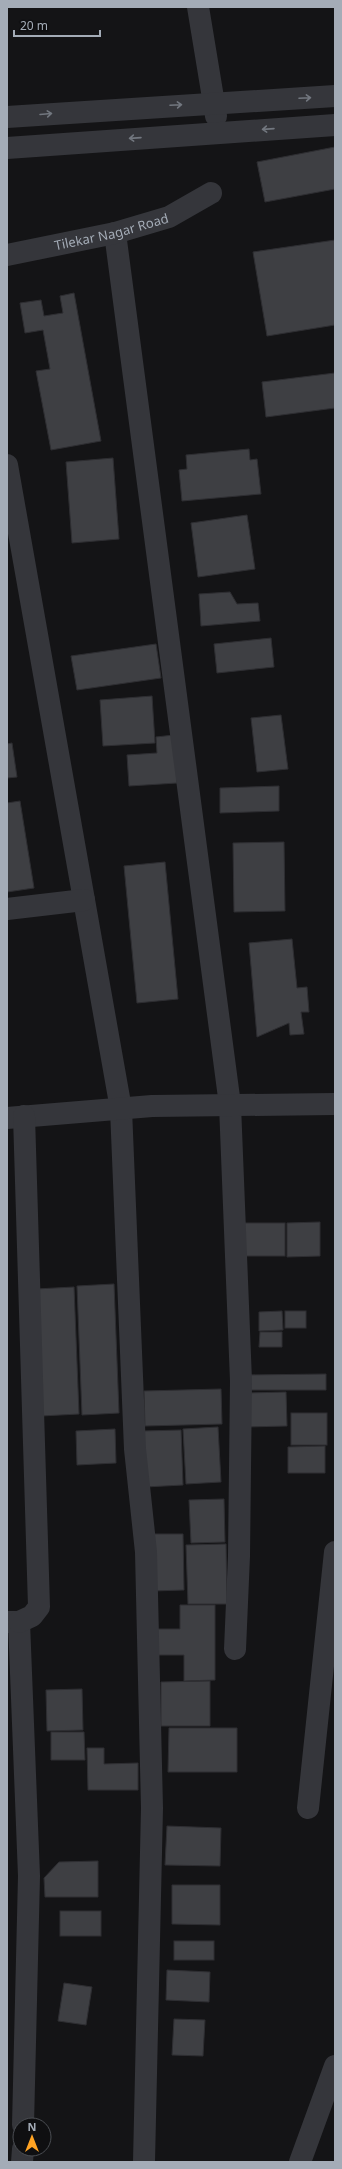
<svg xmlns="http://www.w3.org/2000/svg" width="342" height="2169" viewBox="0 0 342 2169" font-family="'Noto Sans',sans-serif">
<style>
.building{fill:#3e3f43;stroke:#2e2e32}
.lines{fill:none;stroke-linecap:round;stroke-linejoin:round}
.minor{stroke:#35363b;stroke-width:22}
.oneway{stroke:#72777f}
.labels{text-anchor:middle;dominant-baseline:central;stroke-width:4;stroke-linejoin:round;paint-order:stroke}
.street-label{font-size:13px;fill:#a4acb7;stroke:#0f0f11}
</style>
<rect width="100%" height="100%" fill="#141416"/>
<g class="building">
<polygon points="335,147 335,189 265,202 257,162"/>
<polygon points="335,240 335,325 267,336 253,252"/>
<polygon points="74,293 101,441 51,450 36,371 50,369 43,330 25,333 20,303 41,300 44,316 63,313 60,296"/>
<polygon points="335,373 335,408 266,417 262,382"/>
<polygon points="249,449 250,460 257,459 261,494 182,501 179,470 187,469 186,455"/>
<polygon points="113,458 119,539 72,543 66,462"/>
<polygon points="247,515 255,569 198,577 191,523"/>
<polygon points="230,592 237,604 258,603 260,621 201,626 199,594"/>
<polygon points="271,638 274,667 217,673 214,644"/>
<polygon points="156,644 161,678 77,690 71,656"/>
<polygon points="152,696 155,743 103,746 100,700"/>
<polygon points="281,715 288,769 257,772 251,718"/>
<polygon points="174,735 177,783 129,786 127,755 157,753 156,737"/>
<polygon points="12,743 17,777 7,778 7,744"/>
<polygon points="279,786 279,811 220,813 220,788"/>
<polygon points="20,801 34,888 7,892 7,803"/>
<polygon points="284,842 285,911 234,912 233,843"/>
<polygon points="165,862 178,999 137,1003 124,866"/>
<polygon points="292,939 297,988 307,987 309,1012 301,1012 304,1034 290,1035 289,1023 257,1037 249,943"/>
<polygon points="320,1222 320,1256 287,1257 287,1223"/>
<rect x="244" y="1223" width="41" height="33"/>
<polygon points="114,1284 119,1413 82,1415 77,1286"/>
<polygon points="74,1287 79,1414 41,1416 36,1289"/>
<polygon points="282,1311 283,1330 259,1331 259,1312"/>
<rect x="285" y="1311" width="21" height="17"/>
<polygon points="260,1332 282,1332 282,1347 259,1347"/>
<polygon points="326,1374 326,1390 245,1390 245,1375"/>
<polygon points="221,1389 222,1424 145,1426 144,1391"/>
<polygon points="286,1392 287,1426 246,1427 246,1393"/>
<rect x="291" y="1413" width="36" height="32"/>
<polygon points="218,1427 221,1482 186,1484 183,1429"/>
<polygon points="115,1429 116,1463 77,1465 76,1431"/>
<polygon points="181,1430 183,1485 145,1487 143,1431"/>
<polygon points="325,1446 325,1473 288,1473 288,1447"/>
<polygon points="224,1499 225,1542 191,1543 189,1500"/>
<polygon points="151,1534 183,1534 184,1590 152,1591"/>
<polygon points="226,1544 227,1604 188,1604 186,1545"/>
<polygon points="180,1605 215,1605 215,1680 184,1681 184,1655 155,1655 155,1629 180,1629"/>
<polygon points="210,1681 210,1726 161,1726 161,1682"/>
<polygon points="82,1689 83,1730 47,1731 46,1690"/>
<polygon points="169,1728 237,1728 237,1772 168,1772"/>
<polygon points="51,1732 84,1732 85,1760 51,1760"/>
<polygon points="87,1748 104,1748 104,1764 138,1763 138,1790 88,1790"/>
<polygon points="167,1826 221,1828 220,1866 165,1865"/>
<polygon points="98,1861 98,1897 45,1897 44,1878 59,1862"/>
<polygon points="172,1885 220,1885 220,1925 172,1924"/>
<rect x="60" y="1911" width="41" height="25"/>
<rect x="174" y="1941" width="40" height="19"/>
<polygon points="167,1970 210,1972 209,2002 166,2000"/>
<polygon points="64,1983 92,1987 86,2025 58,2021"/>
<polygon points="174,2019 205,2020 203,2056 172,2055"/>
</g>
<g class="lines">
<g class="minor">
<polyline points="198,7 216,116"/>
<polyline points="7,117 335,96"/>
<polyline points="7,148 335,125"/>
<polyline points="115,233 230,1105 241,1381 239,1556 235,1649"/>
<path id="s1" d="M7,255L115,233L169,217L211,193"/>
<polyline points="7,465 121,1109 135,1449 146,1552 152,1808 144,2162"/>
<polyline points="7,909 84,900"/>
<polyline points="7,1118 152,1106 335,1104"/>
<polyline points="7,1622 19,1622 29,1876 23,2125"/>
<polyline points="19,1622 32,1616 39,1607 24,1116"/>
<polyline points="308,1808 335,1552"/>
<polyline points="22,2162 23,2149"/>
<polyline points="300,2162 335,2066"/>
</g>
</g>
<defs><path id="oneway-shaft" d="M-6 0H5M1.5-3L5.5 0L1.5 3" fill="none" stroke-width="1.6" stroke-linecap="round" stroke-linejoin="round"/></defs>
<g class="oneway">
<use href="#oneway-shaft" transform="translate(305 98) rotate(-3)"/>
<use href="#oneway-shaft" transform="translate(176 105) rotate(-3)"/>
<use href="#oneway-shaft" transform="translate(46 114) rotate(-5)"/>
<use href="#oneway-shaft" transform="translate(268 129) rotate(176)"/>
<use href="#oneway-shaft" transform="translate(135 138) rotate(176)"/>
</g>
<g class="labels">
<g class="street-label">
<text stroke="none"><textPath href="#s1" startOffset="107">Tilekar Nagar Road</textPath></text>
</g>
</g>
<rect width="342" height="2169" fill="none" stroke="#a4acb7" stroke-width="16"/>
<g transform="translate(32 2137)"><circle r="19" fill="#0f0f11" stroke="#4b4e53"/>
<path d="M0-3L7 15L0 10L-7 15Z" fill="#ffa323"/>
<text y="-6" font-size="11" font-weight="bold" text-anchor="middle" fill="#a4acb7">N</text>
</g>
<path d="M14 30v6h86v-6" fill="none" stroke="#a4acb7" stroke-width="2"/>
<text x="20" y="30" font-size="12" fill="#a4acb7" stroke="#0f0f11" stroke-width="3" paint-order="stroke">20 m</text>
</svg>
